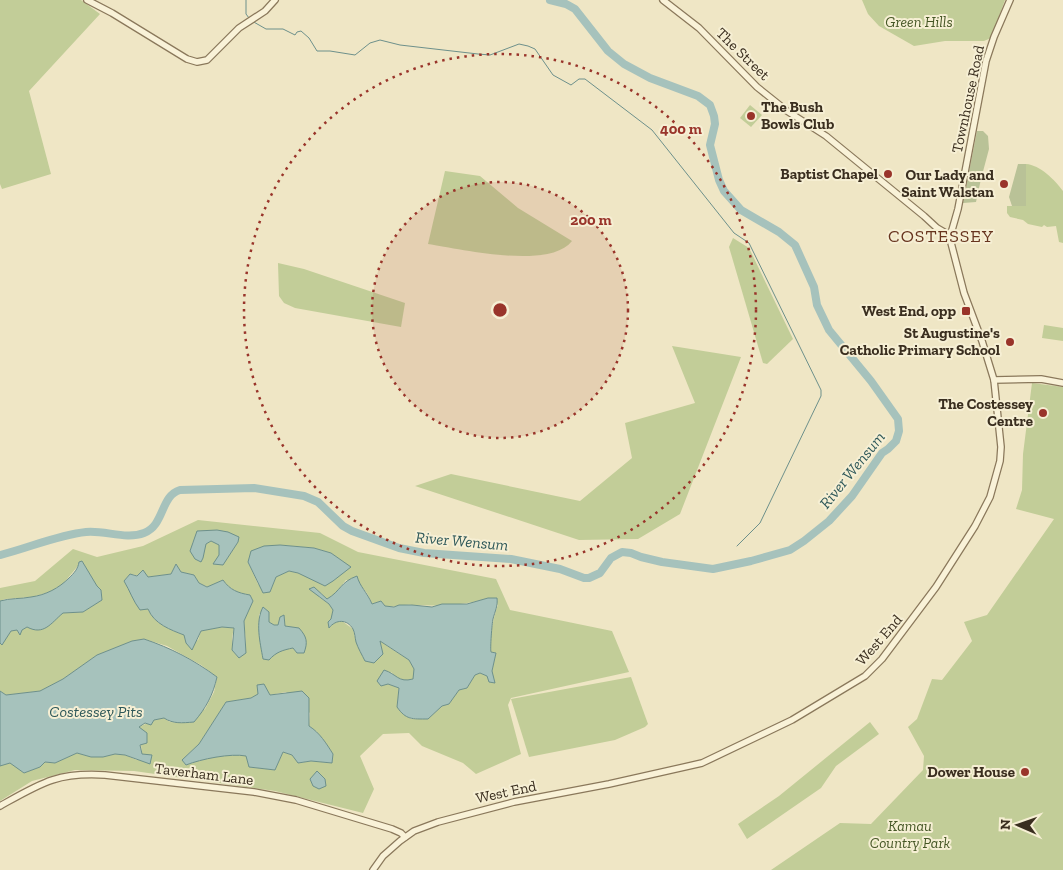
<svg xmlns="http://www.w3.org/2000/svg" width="1063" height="870" viewBox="0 0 1063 870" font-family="'Zilla Slab',serif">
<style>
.green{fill:#c2cd98;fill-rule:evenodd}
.cemetery{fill:#b9c297}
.water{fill:#a6c2bc;stroke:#6d908b}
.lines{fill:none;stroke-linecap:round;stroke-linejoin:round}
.stream{stroke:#6d908b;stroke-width:1}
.river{stroke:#a6c2bc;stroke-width:8}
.minor-casing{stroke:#8a785b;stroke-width:8}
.minor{stroke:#f9f2d8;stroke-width:5.5}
.ring{fill:none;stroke:#99342a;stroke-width:2.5;stroke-dasharray:2.5 5}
.poi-dot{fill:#99342a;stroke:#f6efd4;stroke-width:2}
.labels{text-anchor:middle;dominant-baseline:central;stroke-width:4;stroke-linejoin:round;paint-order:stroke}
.park-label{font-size:15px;font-style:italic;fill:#455625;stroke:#f6efd4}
.street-label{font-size:15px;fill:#3a2e1f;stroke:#f6efd4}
.poi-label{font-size:15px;font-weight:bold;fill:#3a2e1f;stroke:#f6efd4;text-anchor:end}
.water-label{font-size:16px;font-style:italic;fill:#2e5859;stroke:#f6efd4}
.quarter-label{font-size:18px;letter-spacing:1px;fill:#67341e;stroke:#f6efd4}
.centre{fill:#99342a;stroke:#f6efd4;stroke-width:2.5}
.ring-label{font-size:15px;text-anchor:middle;font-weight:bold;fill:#99342a;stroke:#f6efd4;stroke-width:4;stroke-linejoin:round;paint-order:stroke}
</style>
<rect width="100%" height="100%" fill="#efe6c5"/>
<g class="green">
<polygon points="0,0 81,0 100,14 29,91 51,174 2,189 0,184"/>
<polygon points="862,0 1005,0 991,38 984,41 945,41 914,46 879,26 868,14"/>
<polygon points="750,105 762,115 751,127 740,118"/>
<path d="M1026,164C1040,165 1055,180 1063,191V243L1059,242L1056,226L1047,227L1044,225L1042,227L1028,224L1023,220L1010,217L1007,213V206H1026Z"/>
<path d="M445,171L480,176L518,208L572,241C550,270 461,249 428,244Z"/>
<polygon points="733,238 749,248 793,339 767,364 763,363 729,247"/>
<polygon points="278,263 304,269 405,303 401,327 295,308 284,303 279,296"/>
<polygon points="1044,325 1063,328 1063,341 1042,338"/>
<polygon points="672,346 741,357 680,514 638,539 579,540 415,486 451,474 580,501 632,458 625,423 695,403"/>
<polygon points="1032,383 1063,387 1063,870 771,870 840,823 871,824 923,770 924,756 908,727 917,719 932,679 942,680 972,641 964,622 987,615 1054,519 1016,509 1022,490 1023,454"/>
<path d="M198,520L320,533L358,552L496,579L510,610L612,631L629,672L511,698L508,705L521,754L476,774L463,763L422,746L409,733L383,734L360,756L374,789L363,813L275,791L134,771L75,770L32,781L0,801V766L10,762L24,773L40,767L45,762L55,763L77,753L91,757H103L115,754L125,755L137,760L142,754L139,727L154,720L164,718L170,722L182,723L205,709L214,692L217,677L201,665L167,646L144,639L132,641L97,655L63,679L40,691L6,695L0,691V643L2,644L11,631C25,628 51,623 63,613L83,612L102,600L101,590L97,587L82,561L63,584L52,591L33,597L5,599L0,601V588L35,581L73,549L97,557L143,546ZM198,531L238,542L227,559L219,555V544L211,541L206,544H192ZM280,545L314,548L331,553L350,567L333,581L289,571L276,577L270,592L258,584L248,562ZM176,564L181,572L194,575L199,583L208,587L223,580C230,590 238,593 250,595L253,601L244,621L246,643L239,658L232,650V637L234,628L222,627L201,631L198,640L186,643L184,635C171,630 154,624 148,609L135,603L131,591L124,581L130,574L147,577L171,574ZM346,580C362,586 366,588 372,604L381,601L385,606C394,608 402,604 412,605C436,606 464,606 488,598L498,605C494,614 488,644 491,652L496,653L492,671L487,676L480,673L475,675L467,688L459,690L449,704L442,706L428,719H411L397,707L399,688L388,684L391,672C399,680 403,682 414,679V669L409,660L387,646L379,640L356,641L353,629L342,621L334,622L330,627L333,610L329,604L319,597L321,593L327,599L335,594ZM269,612V622L274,625H278L284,616L285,626L297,653L293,648L282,650L263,659L259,629V614ZM257,686L270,695L286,692L310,713L309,726C320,733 326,743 333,754L332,763L311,761L299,763L292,755L283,752L275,770L250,767L246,755C230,753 201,759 186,765L182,760L199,744L226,702L251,698L259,694Z"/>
<polygon points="631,677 648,724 645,727 615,740 529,757 511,699"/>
<polygon points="870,722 879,734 836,766 821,788 747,839 738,824 779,796"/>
</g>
<g class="cemetery">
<polygon points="977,131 983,131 988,136 989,149 981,179 976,202 963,203"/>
<polygon points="1018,164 1026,164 1026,206 1012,206 1009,197"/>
</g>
<g class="water">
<polygon points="217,530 228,532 239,537 238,542 223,565 213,564 219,555 219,545 211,541 206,544 203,558 201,562 195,559 190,551 197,531"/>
<polygon points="280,545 314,548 331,553 351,567 333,581 325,586 298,573 289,571 276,577 270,592 263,593 248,562 251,551 264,546"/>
<path d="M82,561L97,586L101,590L102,600L83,612L63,613C51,623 44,636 27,627L22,630L20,635L17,630L11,631L2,645L0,643V601C10,598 21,599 31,597C46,595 59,588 69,578C74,573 78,569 79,562Z"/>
<path d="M176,564L181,572L194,575L199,583L207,587L223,580C230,590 238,593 250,595L253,601L244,621L246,653L239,658L232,650L234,628L222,627L201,631L192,650L186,643L184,635C171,630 154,624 148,609L140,610C133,601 130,591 124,581L130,574L137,576L143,570L148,577L171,574Z"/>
<path d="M357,576C360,587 367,592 372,604L381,601L385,606L394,607L399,605H412L432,607L442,604H467L488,598H497C498,606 495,611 493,619C492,623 490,649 491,652L496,653L492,671L495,683L489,682L487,676L480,673L475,675L467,688L459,690L449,704L442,706L428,719C412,719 406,720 397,707L399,688L388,684L381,686L377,681L384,670C397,674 398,683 413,679L414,669L409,660L380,641L383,654L374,663L365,661C362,655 358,648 356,642C355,638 355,633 353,629C347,619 336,619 329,628L328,622L331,619L333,610L329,604L309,589L314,587L327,599C341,591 340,582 357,576Z"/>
<path d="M263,607L269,612V622L274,625H278L280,617L284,615L285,626L299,628C307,637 308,642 304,653H297L293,648C283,650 276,652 269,660L263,659C260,642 255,622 263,607Z"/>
<path d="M144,639C171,648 194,660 217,677C213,695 206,708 194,722C182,723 173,724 164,718L154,720L151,725L145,723L139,727L147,733V743L140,745L142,754L152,755L150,764L125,755L115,754L103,757H91L77,753L55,763L45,762L40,767L24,773L10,763L0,766V691L6,695L40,691L63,679L97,655L132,641Z"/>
<path d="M264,684L270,695L302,691L309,698V726C320,733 326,743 333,754L332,763L311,761L298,763L292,755L283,752L275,770L249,767L246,756C231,753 201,759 186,765L182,760L199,744L226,702L251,698L258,694L257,685Z"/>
<polygon points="317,771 325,779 326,786 319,789 313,786 310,779"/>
</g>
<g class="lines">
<g class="stream">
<polyline points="246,0 246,14 249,18"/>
<polyline points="252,21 266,29 283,29 295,35 297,32 301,31 309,38 317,51 330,51 355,55 370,43 380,40 400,45 478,54 490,55 519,44 528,46 535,49 553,75 571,85 579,79 585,79 652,130 734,233 749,243 821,390 821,396 760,523 737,546"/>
</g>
<path class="river" d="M0,555C29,548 57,535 86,532C105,530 126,540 144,533C165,525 160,496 180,490L254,488L304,496L318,502L343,526L352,531L399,548L424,553L511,559L560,569L584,578H589L600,573L611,558L622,552L631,553L641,557L662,562L713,569L751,561L790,550L804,541L829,521L852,496L882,453L888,449L896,441L899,431L898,419L871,381L829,330L817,305L814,287L795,245L779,232L741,210L724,191L719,180L710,145L715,124L714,116L710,105L698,96L650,78L624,64L608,51L575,9L566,4L550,0"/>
<g class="minor-casing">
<g id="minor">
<polyline points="87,0 112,13 187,59 197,62 207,60 239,28 265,11 275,0"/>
<polyline points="663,0 699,28 757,87 787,111 826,136 924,216 937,228 949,235"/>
<polyline points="949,235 952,230 958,209 986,61 994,37 1010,0"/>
<polyline points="994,380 1041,379 1063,383"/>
<path d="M0,806C41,783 57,772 105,775L254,792L296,800L392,829L401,833L405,837"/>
<polyline points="373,870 383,856 400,841 414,831 438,822 514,802 609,784 702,763 792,720 865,676 882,659 936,587 975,526 990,497 1000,461 1001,447 994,380 982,341 964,293 949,235"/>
</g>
</g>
<use href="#minor" class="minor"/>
</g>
<circle cx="500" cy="310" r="128" fill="#99342a" fill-opacity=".12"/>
<g class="ring">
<circle cx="500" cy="310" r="128"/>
<circle cx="500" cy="310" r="256"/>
</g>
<g class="poi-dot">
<circle cx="751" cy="116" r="5"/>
<circle cx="888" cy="174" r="5"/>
<circle cx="1004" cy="184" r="5"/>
<rect x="961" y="306" width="10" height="10" rx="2.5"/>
<circle cx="1010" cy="342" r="5"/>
<circle cx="1043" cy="413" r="5"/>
<circle cx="1025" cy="772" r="5"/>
</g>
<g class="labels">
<g class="park-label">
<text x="919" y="22">Green Hills</text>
<text x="910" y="826">Kamau<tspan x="910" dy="17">Country Park</tspan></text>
</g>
<g class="street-label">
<text transform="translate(743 54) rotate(44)">The Street</text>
<text transform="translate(968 99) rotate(-78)">Townhouse Road</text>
<text transform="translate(879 640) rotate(-49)">West End</text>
<text transform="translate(204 774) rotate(7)">Taverham Lane</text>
<text transform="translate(506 792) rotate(-12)">West End</text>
</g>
<g class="poi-label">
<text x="761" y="107" text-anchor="start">The Bush<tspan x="761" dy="17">Bowls Club</tspan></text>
<text x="878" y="174">Baptist Chapel</text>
<text x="994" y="175">Our Lady and<tspan x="994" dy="17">Saint Walstan</tspan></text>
<text x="956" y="311">West End, opp</text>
<text x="1000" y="333">St Augustine's<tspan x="1000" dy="17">Catholic Primary School</tspan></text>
<text x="1033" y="404">The Costessey<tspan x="1033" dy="17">Centre</tspan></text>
<text x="1015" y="772">Dower House</text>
</g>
<g class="water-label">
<text transform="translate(852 470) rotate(-51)">River Wensum</text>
<text transform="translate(462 541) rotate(5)">River Wensum</text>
<text x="96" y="711">Costessey Pits</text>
</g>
<g class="quarter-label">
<text x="941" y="236">COSTESSEY</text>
</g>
</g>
<circle cx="500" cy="310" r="8" class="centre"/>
<g class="ring-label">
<text x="681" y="134">400 m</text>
<text x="591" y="225">200 m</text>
</g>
<g transform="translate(1018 825) rotate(272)" stroke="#f6efd4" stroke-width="4" paint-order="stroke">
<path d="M0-4L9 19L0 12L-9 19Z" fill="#3a2e1f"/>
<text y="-8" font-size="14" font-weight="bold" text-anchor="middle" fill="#3a2e1f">N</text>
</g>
</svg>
